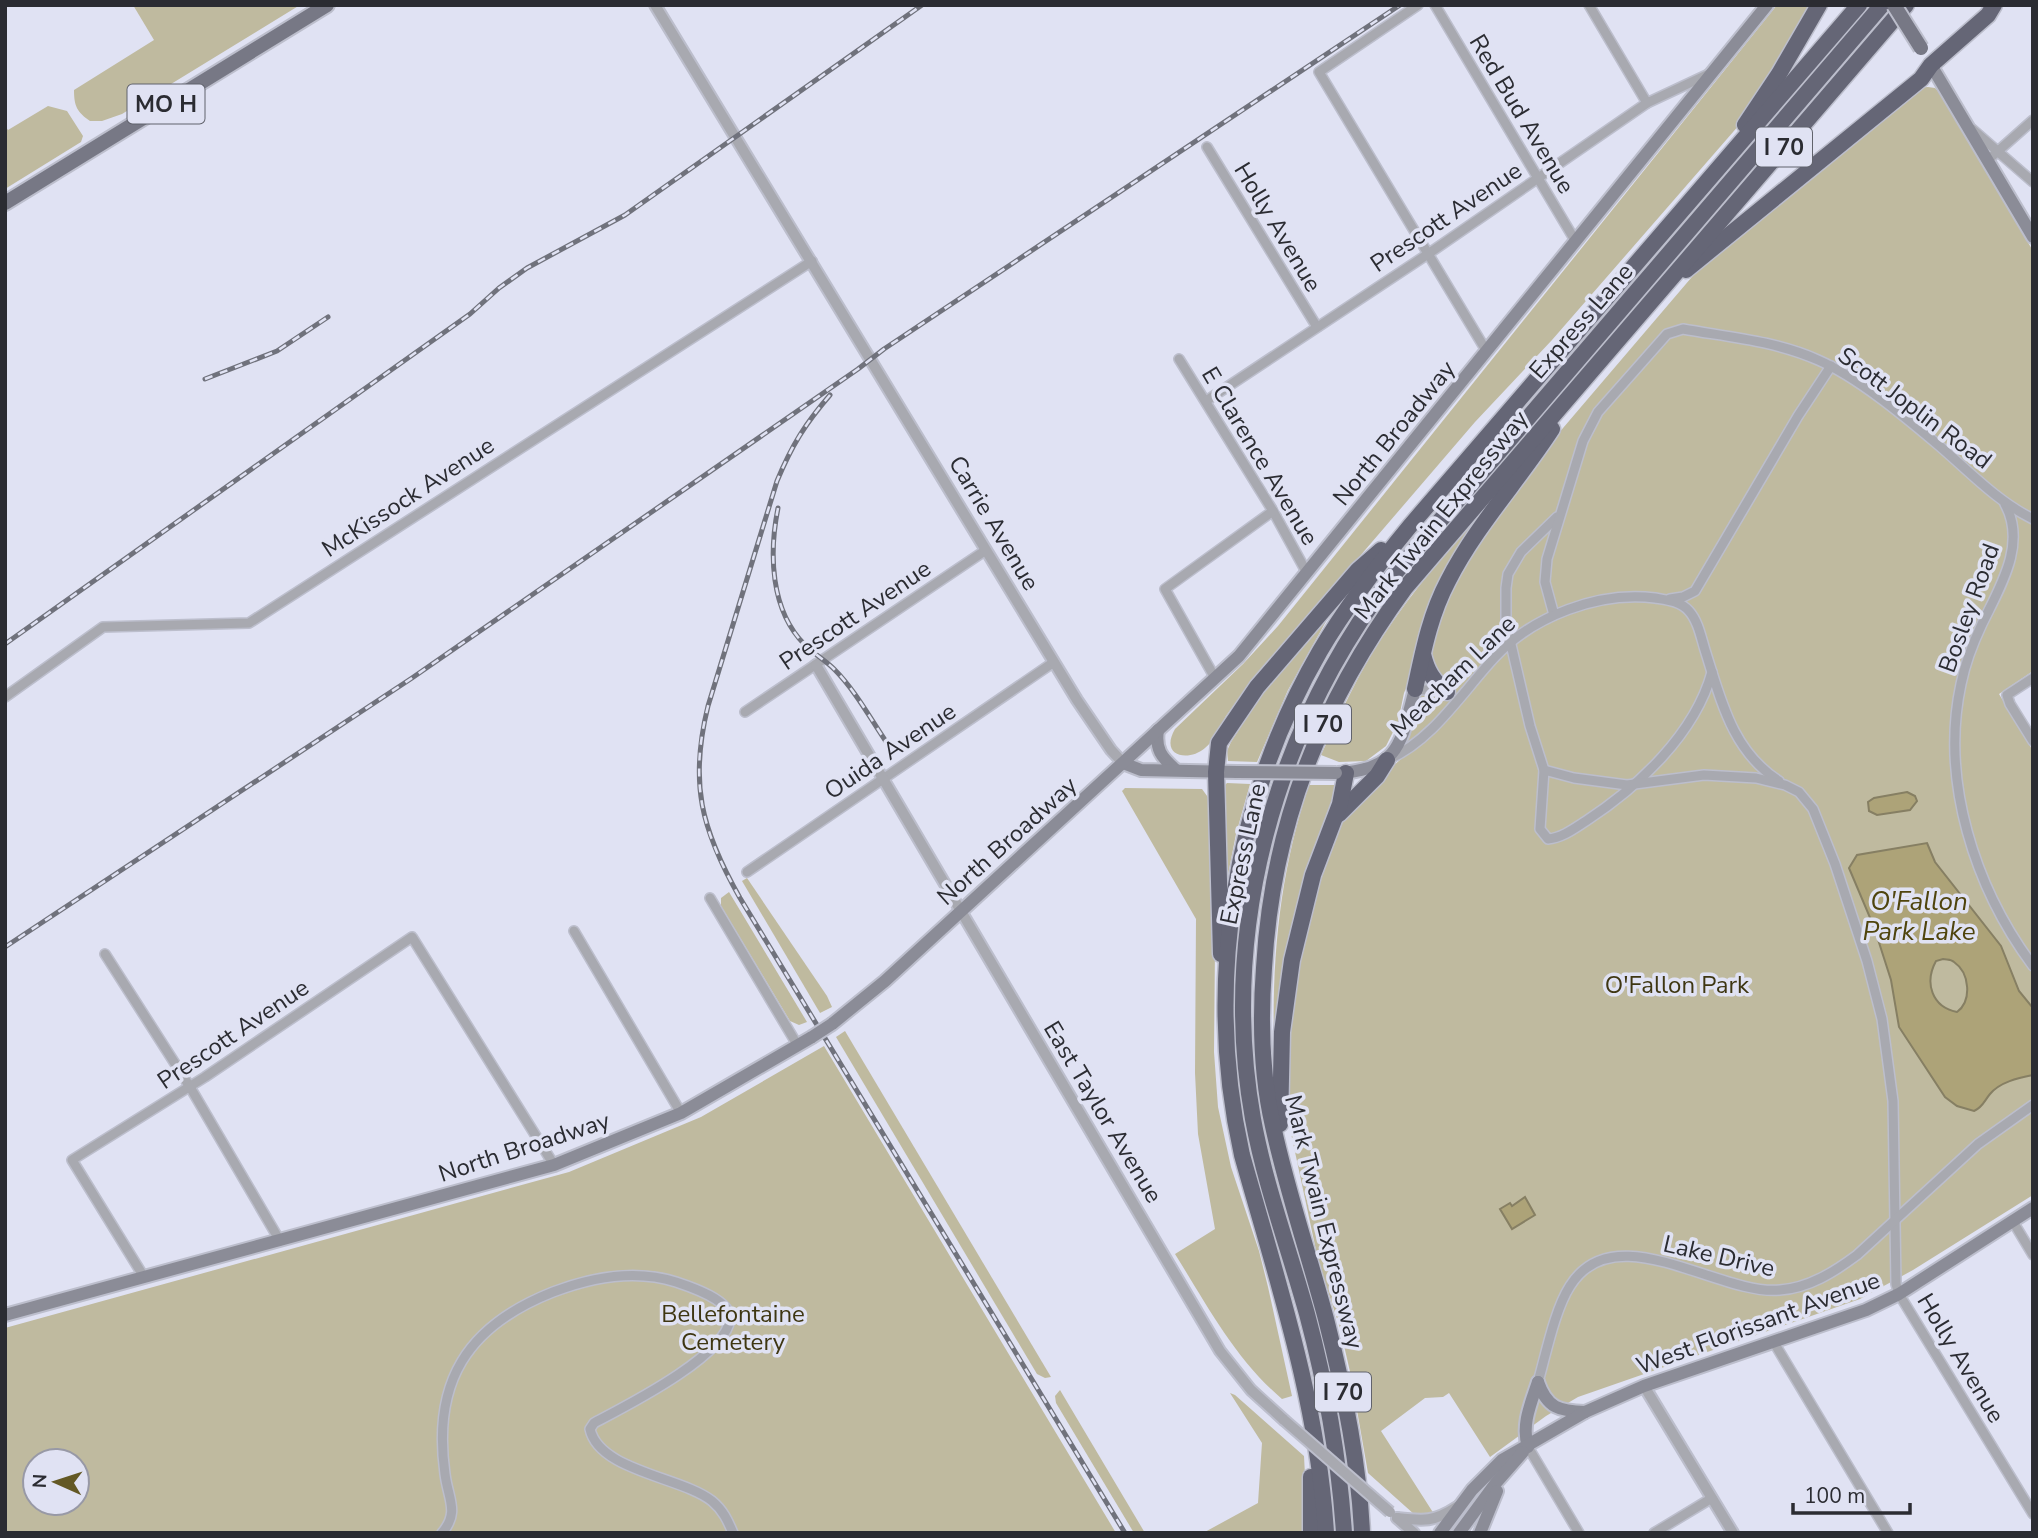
<svg xmlns="http://www.w3.org/2000/svg" width="2038" height="1538" viewBox="0 0 2038 1538" font-family="'Nunito Sans',sans-serif">
<style>
.green{fill:#bfba9f;fill-rule:evenodd}
.water{fill:#ada378;stroke:#867f63;stroke-width:2;fill-rule:evenodd}
.lines{fill:none;stroke-linecap:round;stroke-linejoin:round}
.minor-casing{stroke:#bcbecc;stroke-width:12}
.tertiary-casing{stroke:#bcbecc;stroke-width:14}
.secondary-casing{stroke:#bcbecc;stroke-width:16}
.primary-casing{stroke:#bcbecc;stroke-width:18}
.motorway-casing{stroke:#bcbecc;stroke-width:19}
.minor{stroke:#a8a9b0;stroke-width:9}
.tertiary{stroke:#a8a9b0;stroke-width:10}
.secondary{stroke:#8b8c97;stroke-width:12}
.primary{stroke:#777885;stroke-width:14}
.motorway{stroke:#656676;stroke-width:16}
.rail-casing{stroke:#70727c;stroke-width:5}
.rail{stroke:#e0e2f3;stroke-width:2.5;stroke-dasharray:8;stroke-linecap:butt}
.tertiary-bridge-casing{stroke:#bcbecc;stroke-width:14;stroke-linecap:butt}
.secondary-bridge-casing{stroke:#bcbecc;stroke-width:16;stroke-linecap:butt}
.primary-bridge-casing{stroke:#bcbecc;stroke-width:18;stroke-linecap:butt}
.tertiary-bridge{stroke:#a8a9b0;stroke-width:10}
.secondary-bridge{stroke:#8b8c97;stroke-width:12}
.primary-bridge{stroke:#777885;stroke-width:14}
.labels{text-anchor:middle;dominant-baseline:central;stroke-width:7;stroke-linejoin:round;paint-order:stroke}
.shield{fill:#e0e2f3;stroke:#61636c;stroke-width:2}
.shield-label{font-size:23px;font-weight:bold;fill:#2b2c32}
.street-label{font-size:24px;fill:#2b2c32;stroke:#e0e2f3}
.park-label{font-size:24px;fill:#3e3612;stroke:#e0e2f3}
.water-label{font-size:26px;font-style:italic;fill:#4f440d;stroke:#e0e2f3}
</style>
<rect width="100%" height="100%" fill="#e0e2f3"/>
<g class="green">
<path d="M133,5H300L122,114L102,121H90C77,112 74,106 74,90L154,40Z"/>
<path d="M1777,5H1815L1740,124L1552,340L1475,422L1263,669C1250,684 1238,699 1226,716C1220,727 1215,740 1205,748C1189,762 1159,757 1175,729L1243,664L1278,626Z"/>
<polygon points="1928,87 1935,88 1942,95 2033,251 2033,671 1999,694 2033,751 2033,1195 1913,1270 1860,1299 1578,1397 1546,1416 1490,1457 1449,1393 1443,1397 1425,1398 1381,1431 1434,1514 1415,1515 1368,1473 1351,1376 1340,1328 1319,1264 1286,1110 1285,1035 1300,936 1337,825 1382,776 1401,759 1412,729 1422,680 1444,605 1461,567 1540,455 1697,271 1916,88"/>
<polygon points="48,106 67,111 83,136 81,142 5,189 5,126 8,130"/>
<path d="M1516,474L1475,530L1404,693L1398,722L1386,746L1366,761L1339,762L1321,755C1340,714 1358,674 1383,636C1421,578 1470,526 1516,474Z"/>
<polygon points="1329,616 1288,690 1257,762 1228,761 1227,751 1231,742 1276,672"/>
<polygon points="1227,783 1250,784 1236,834 1222,905 1224,786"/>
<path d="M1309,785H1335L1338,787L1275,1068C1270,971 1278,877 1309,785Z"/>
<path d="M1125,788L1202,789L1210,800L1215,947L1214,1052L1218,1107L1231,1167L1259,1251L1268,1287L1292,1396L1282,1399C1235,1359 1207,1305 1175,1254L1215,1229L1198,1134L1195,1073L1196,919L1122,791Z"/>
<polygon points="747,878 827,996 832,1007 820,1013 742,881"/>
<polygon points="729,892 807,1022 799,1025 790,1021 721,906 721,898"/>
<polygon points="845,1031 1051,1377 1045,1378 1037,1374 836,1037"/>
<path d="M824,1046L1116,1533H5V1328L569,1172L701,1117ZM35,1461H77V1503H35Z"/>
<polygon points="1060,1390 1145,1533 1134,1533 1056,1403 1055,1396"/>
<polygon points="1230,1393 1235,1395 1304,1456 1308,1533 1203,1533 1258,1503 1262,1443"/>
</g>
<g class="water">
<polygon points="1907,792 1915,796 1917,801 1910,810 1877,815 1869,811 1868,802 1874,798"/>
<path d="M1927,843L1935,862L2001,946L2019,991L2033,1008V1075C2018,1078 2000,1082 1990,1094C1984,1101 1983,1107 1974,1111L1957,1106L1945,1097L1899,1027L1891,980L1874,927L1849,868L1857,855ZM1943,959C1947,960 1951,959 1954,962C1970,973 1972,1001 1957,1012C1932,1007 1924,983 1936,961Z"/>
<polygon points="1525,1197 1535,1215 1512,1229 1500,1209 1510,1203 1512,1206"/>
</g>
<g class="lines">
<g class="minor-casing">
<g id="minor">
<polyline points="1418,5 1319,72 1487,352"/>
<polyline points="1435,5 1576,242"/>
<polyline points="1589,5 1647,103"/>
<polyline points="1972,129 2033,182"/>
<polyline points="1207,147 1317,327"/>
<polyline points="1988,160 2033,120"/>
<polyline points="1179,359 1273,511 1307,573"/>
<polyline points="1206,401 1428,254 1647,103 1711,73"/>
<path d="M2005,504C2027,544 2000,587 1982,624C1973,643 1965,664 1961,684C1940,781 1975,888 2033,966"/>
<path d="M1557,517L1521,552L1508,574L1506,588V623L1530,726L1544,770L1540,829L1548,839C1562,838 1575,828 1586,821C1638,787 1695,734 1712,672"/>
<polyline points="1670,599 1683,597 1695,591 1798,416 1831,366"/>
<path d="M1554,615L1545,582L1547,559L1583,441L1598,412L1667,334L1683,329C1728,337 1776,341 1818,360C1857,377 1903,415 1936,443C1967,469 1996,501 2033,519"/>
<polyline points="1215,678 1165,589 1273,511"/>
<polyline points="2033,678 2007,695 2010,704 2033,741"/>
<polyline points="1415,689 1446,692"/>
<polyline points="5,697 103,627 249,623 812,261"/>
<polyline points="745,712 986,550"/>
<path d="M1389,759C1433,740 1463,691 1495,657C1533,616 1599,591 1655,598C1667,600 1680,601 1689,611C1698,621 1701,637 1705,650C1721,700 1732,751 1779,781"/>
<polyline points="1544,770 1574,778 1627,785 1704,775 1756,778 1785,785 1799,792 1813,809 1835,864 1867,961 1882,1019 1893,1101 1896,1284 1899,1294 2033,1514"/>
<polyline points="747,872 1054,662"/>
<polyline points="710,898 798,1046"/>
<polyline points="574,931 681,1113"/>
<polyline points="105,954 190,1087 280,1241"/>
<polyline points="2012,1220 2033,1255"/>
<polyline points="144,1277 72,1160 205,1077 412,937 554,1165"/>
<polyline points="1773,1341 1888,1533"/>
<path d="M1538,1382C1546,1354 1555,1309 1570,1286C1615,1214 1719,1296 1780,1290C1809,1288 1834,1272 1857,1255L1978,1144L2033,1105"/>
<polyline points="1528,1447 1579,1533"/>
<path d="M442,1533C460,1512 448,1499 445,1474C432,1382 467,1326 553,1292C592,1277 636,1269 676,1282C691,1287 731,1300 730,1319C726,1356 626,1406 594,1423L590,1429C599,1471 682,1477 712,1501C723,1510 728,1521 733,1533"/>
<polyline points="1654,1533 1712,1498"/>
</g>
</g>
<g class="tertiary-casing">
<g id="tertiary">
<polyline points="655,5 1077,700 1111,750 1123,763"/>
<polyline points="816,665 1220,1351 1251,1390 1284,1420"/>
<polyline points="1644,1386 1733,1533"/>
<path d="M1397,1518C1424,1521 1434,1522 1457,1507"/>
<polyline points="1397,1518 1414,1533"/>
</g>
</g>
<g class="secondary-casing">
<g id="secondary">
<polyline points="1931,65 2033,237"/>
<path d="M1158,730C1155,749 1161,757 1176,770"/>
<polyline points="1123,763 1141,770 1237,772"/>
<path d="M1338,773C1401,770 1401,741 1415,689"/>
<polyline points="832,1024 885,981 1239,656 1767,5"/>
<polyline points="5,1315 554,1165 681,1113 812,1037"/>
<path d="M1538,1382C1547,1408 1559,1411 1585,1412"/>
<path d="M1528,1447C1521,1425 1531,1403 1538,1382"/>
<polyline points="1440,1533 1472,1490 1502,1460 1585,1412 1644,1386 1866,1310 1899,1294 2033,1208"/>
<polyline points="1459,1533 1495,1484 1523,1452"/>
<polyline points="1480,1533 1497,1491"/>
</g>
</g>
<g class="primary-casing">
<polyline id="primary" points="5,203 327,5"/>
</g>
<g class="motorway-casing">
<g id="motorway">
<polyline points="1745,125 1779,74 1819,5"/>
<polyline points="1686,270 1921,79 1931,65 1988,15 1994,5"/>
<path d="M1423,654C1427,671 1433,681 1447,692"/>
<path d="M1415,689C1423,652 1430,615 1448,581C1476,526 1519,480 1552,429"/>
<polyline points="1339,814 1377,776 1387,760"/>
<polyline points="1221,954 1216,772 1219,743 1257,687 1358,570 1381,550"/>
<polyline points="1280,1124 1282,1032 1292,960 1313,875 1340,804 1346,773"/>
<polyline points="1311,1477 1311,1533"/>
<path d="M1326,1533C1318,1402 1277,1280 1242,1155C1204,986 1233,801 1320,651C1346,607 1377,566 1410,526L1859,5"/>
<path d="M1344,1533C1339,1458 1326,1385 1307,1314C1289,1249 1265,1185 1253,1119C1219,929 1275,731 1390,579L1882,5"/>
<path d="M1362,1533C1359,1461 1344,1389 1326,1319C1309,1255 1287,1191 1273,1126C1261,1074 1260,1021 1264,968C1272,825 1321,703 1405,588L1906,5"/>
</g>
</g>
<use href="#minor" class="minor"/>
<use href="#tertiary" class="tertiary"/>
<use href="#secondary" class="secondary"/>
<use href="#primary" class="primary"/>
<use href="#motorway" class="motorway"/>
<g class="rail-casing">
<g id="rail">
<polyline points="205,379 277,351 328,317"/>
<path d="M830,395C805,424 792,445 777,481L708,706C689,783 701,829 740,898L1125,1533"/>
<path d="M778,508C769,553 770,610 805,645C814,654 825,660 834,669C855,690 870,718 887,743"/>
<polyline points="5,644 470,314 499,288 527,268 625,215 922,5"/>
<polyline points="5,947 412,678 858,369 884,349 1400,5"/>
</g>
</g>
<use href="#rail" class="rail"/>
<g class="tertiary-bridge-casing">
<polyline id="tertiary-bridge" points="1284,1420 1390,1512"/>
</g>
<g class="secondary-bridge-casing">
<g id="secondary-bridge">
<polyline points="1237,772 1336,773"/>
<polyline points="812,1037 832,1024"/>
</g>
</g>
<g class="primary-bridge-casing">
<polyline id="primary-bridge" points="1894,5 1921,48"/>
</g>
<use href="#tertiary-bridge" class="tertiary-bridge"/>
<use href="#secondary-bridge" class="secondary-bridge"/>
<use href="#primary-bridge" class="primary-bridge"/>
</g>
<g class="labels">
<g class="shield">
<rect x="127.5" y="84.5" width="77" height="39" rx="5"/>
<rect x="1756" y="127.5" width="56" height="39" rx="5"/>
<rect x="1295" y="704.5" width="56" height="39" rx="5"/>
<rect x="1315" y="1372.5" width="56" height="39" rx="5"/>
</g>
<g class="shield-label">
<text x="166" y="104">MO H</text>
<text x="1784" y="147">I 70</text>
<text x="1323" y="724">I 70</text>
<text x="1343" y="1392">I 70</text>
</g>
<g class="street-label">
<text transform="translate(1522 114) rotate(59)">Red Bud Avenue</text>
<text transform="translate(1446 217) rotate(-34)">Prescott Avenue</text>
<text transform="translate(1278 227) rotate(59)">Holly Avenue</text>
<text transform="translate(1581 321) rotate(-49)">Express Lane</text>
<text transform="translate(1915 408) rotate(37)">Scott Joplin Road</text>
<text transform="translate(1394 433) rotate(-51)">North Broadway</text>
<text transform="translate(1260 456) rotate(59)">E Clarence Avenue</text>
<text transform="translate(408 497) rotate(-33)">McKissock Avenue</text>
<text transform="translate(1441 515) rotate(-51)">Mark Twain Expressway</text>
<text transform="translate(994 523) rotate(59)">Carrie Avenue</text>
<text transform="translate(1969 608) rotate(-70)">Bosley Road</text>
<text transform="translate(855 615) rotate(-34)">Prescott Avenue</text>
<text transform="translate(1453 676) rotate(-44)">Meacham Lane</text>
<text transform="translate(890 751) rotate(-34)">Ouida Avenue</text>
<text transform="translate(1007 841) rotate(-42)">North Broadway</text>
<text transform="translate(1243 854) rotate(-78)">Express Lane</text>
<text transform="translate(233 1034) rotate(-34)">Prescott Avenue</text>
<text transform="translate(1103 1112) rotate(59)">East Taylor Avenue</text>
<text transform="translate(524 1147) rotate(-18)">North Broadway</text>
<text transform="translate(1324 1222) rotate(76)">Mark Twain Expressway</text>
<text transform="translate(1719 1256) rotate(13)">Lake Drive</text>
<text transform="translate(1758 1323) rotate(-20)">West Florissant Avenue</text>
<text transform="translate(1961 1358) rotate(59)">Holly Avenue</text>
</g>
<g class="park-label">
<text x="1677" y="985">O'Fallon Park</text>
<text x="733" y="1314">Bellefontaine<tspan x="733" dy="28">Cemetery</tspan></text>
</g>
<g class="water-label">
<text x="1919" y="901">O'Fallon<tspan x="1919" dy="30">Park Lake</tspan></text>
</g>
</g>
<rect width="2038" height="1538" fill="none" stroke="#2b2c32" stroke-width="14"/>
<g transform="translate(56 1482) rotate(273)"><circle r="33" fill="#e0e2f3" stroke="#9899a6" stroke-width="2"/>
<path d="M0-5L12 26L0 18L-12 26Z" fill="#635824"/>
<text y="-10" font-size="19" font-weight="bold" text-anchor="middle" fill="#2b2c32">N</text>
</g>
<path d="M1793 1503v10h117v-10" fill="none" stroke="#2b2c32" stroke-width="3.5"/>
<text x="1804" y="1503" font-size="21" fill="#2b2c32" stroke="#e0e2f3" stroke-width="5" paint-order="stroke">100 m</text>
</svg>
